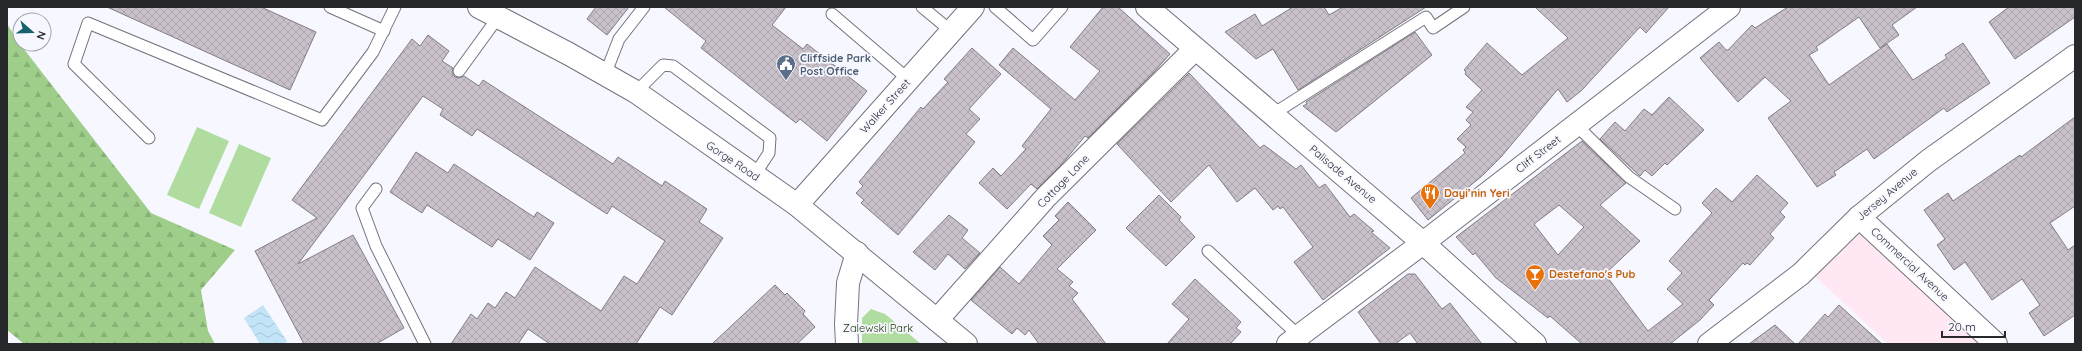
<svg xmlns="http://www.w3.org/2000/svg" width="2082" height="351" viewBox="0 0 2082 351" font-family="Quicksand,sans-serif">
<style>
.education{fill:#ffe7f3}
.forest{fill:url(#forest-firs)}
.park{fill:#b1dca0}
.water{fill:url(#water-waves)}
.building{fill:url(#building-cross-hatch);stroke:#837c83;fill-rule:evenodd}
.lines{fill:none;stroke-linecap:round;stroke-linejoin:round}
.lane-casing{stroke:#72737d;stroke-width:13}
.street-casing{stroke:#72737d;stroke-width:24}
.secondary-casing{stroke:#72737d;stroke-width:24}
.lane{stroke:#fff;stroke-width:11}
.street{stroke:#fff;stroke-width:22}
.secondary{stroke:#fff;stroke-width:22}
.labels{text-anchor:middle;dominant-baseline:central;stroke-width:3.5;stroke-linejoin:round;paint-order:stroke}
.service-label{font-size:11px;font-weight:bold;fill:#4e5e75;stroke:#f7f8ff;text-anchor:start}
.street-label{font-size:11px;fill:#27282c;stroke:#f7f8ff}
.food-label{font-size:11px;font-weight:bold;fill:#c56008;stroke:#f7f8ff;text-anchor:start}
.park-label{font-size:11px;fill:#163505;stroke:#f7f8ff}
</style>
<defs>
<pattern id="forest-firs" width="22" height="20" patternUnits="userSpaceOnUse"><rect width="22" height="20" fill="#9ece8a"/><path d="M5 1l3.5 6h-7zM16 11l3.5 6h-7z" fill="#88b177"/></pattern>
<pattern id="water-waves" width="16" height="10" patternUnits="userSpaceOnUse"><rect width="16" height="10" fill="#c3e4f6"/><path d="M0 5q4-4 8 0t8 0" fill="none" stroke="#a8c4d3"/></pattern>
<pattern id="building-cross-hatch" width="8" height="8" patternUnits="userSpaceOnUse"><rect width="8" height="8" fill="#c9c1ca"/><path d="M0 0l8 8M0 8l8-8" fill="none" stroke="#ada6ae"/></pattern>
</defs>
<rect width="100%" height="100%" fill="#f7f8ff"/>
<polygon class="education" points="1859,217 1996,344 1888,344 1806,268"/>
<polygon class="forest" points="7,24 20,44 151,213 235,250 201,290 208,331 215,344 24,344 7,330"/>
<g class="park">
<polygon points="197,127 229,141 199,209 167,195"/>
<polygon points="239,144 271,158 241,227 209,213"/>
<polygon points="871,309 885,314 921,344 862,344 862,318"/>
</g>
<polygon class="water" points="263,305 287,341 285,344 260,344 244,318"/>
<g class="building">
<polygon points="107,7 261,7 316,32 290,90"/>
<polygon points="596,7 629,7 607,35 587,19"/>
<polygon points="664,7 786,7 772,25 803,49 807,44 867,91 827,141 800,119 796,123 701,48 706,41"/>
<polygon points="1103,7 1118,7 1170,54 1153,73 1088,138 1085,136 1062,164 1037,189 1031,184 1007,209 979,183 993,168 1001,176 1026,149 1022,146 1051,109 999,65 1013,48 1075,100 1100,71 1070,47"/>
<polygon points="1293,7 1324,7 1329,15 1343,7 1426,7 1298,90 1273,49 1256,59 1225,32 1255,14 1262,26"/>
<polygon points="1535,7 1669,7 1646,33 1640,27 1581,91 1567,102 1558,89 1501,157 1482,176 1428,220 1411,198 1465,153 1463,150 1466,147 1457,139 1471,125 1466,120 1473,112 1466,107 1482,90 1465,74 1466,72 1464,70 1487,43 1522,75 1568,38"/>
<polygon points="1788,7 1917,7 1892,25 1899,35 1880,48 1859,17 1816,47 1818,50 1809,55 1829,85 1887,44 1913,80 1947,58 1945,55 1963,43 1990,83 1947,112 1944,108 1874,159 1867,149 1834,172 1836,175 1817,187 1768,118 1791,101 1765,77 1738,102 1700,58 1719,42 1726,50 1728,50 1752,25 1755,28"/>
<polygon points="2009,7 2075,7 2075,17 2015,59 1989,22"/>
<polygon points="1415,32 1432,55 1336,132 1303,106 1307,104 1306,102"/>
<polygon points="428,35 449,51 442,61 453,68 452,73 455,77 459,78 464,76 479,86 483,80 613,164 618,157 662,186 665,181 707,209 699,222 723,238 672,315 660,307 636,344 550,344 528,329 518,344 451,344 471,314 477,319 488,303 495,308 506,292 515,298 535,267 601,311 624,276 637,284 665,241 612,206 607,214 477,129 472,136 440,115 443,109 423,96 298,264 353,235 404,328 376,344 304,344 255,251 317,218 292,200 412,39 420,46"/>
<polygon points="972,48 1001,74 969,109 980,119 966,134 975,142 898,235 861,203 864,200 856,193 863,186 859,182 921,107 923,109 948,82 944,79"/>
<polygon points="1189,73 1260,148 1264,145 1296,169 1301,165 1319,188 1325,184 1350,217 1354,214 1374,231 1371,232 1390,248 1323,300 1294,262 1313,247 1283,207 1280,209 1278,206 1273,210 1255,188 1237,202 1209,165 1171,202 1117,144"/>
<polygon points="1669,97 1704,130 1667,165 1665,163 1652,176 1645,170 1640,176 1600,139 1615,122 1625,131 1644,109 1652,115"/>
<polygon points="2075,117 2075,206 2050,223 2068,250 2075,245 2075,315 2044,336 2029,313 2040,305 2022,279 1992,300 1965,262 1954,270 1937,245 1945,239 1924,210 1948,193 1953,201 2020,155 2021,157"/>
<path d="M1582,141L1626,183L1600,205L1640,241L1605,274L1648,331L1683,304L1667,289L1682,273L1669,261L1712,213L1702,203L1716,188L1732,202L1757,175L1788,203L1780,212L1785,217L1770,234L1774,238L1750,265L1747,263L1745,265L1743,263L1709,300L1714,305L1700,320L1670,344H1582L1550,316L1548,318L1496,278L1475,253L1473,255L1456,237ZM1559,205L1584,227L1558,255L1534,224Z"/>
<polygon points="416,152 448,173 454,164 534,217 537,212 554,223 530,260 498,239 492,247 427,205 422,213 390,192"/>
<polygon points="1159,195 1181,217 1179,220 1195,237 1166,266 1126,228"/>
<polygon points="1068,202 1096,230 1057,269 1073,282 1069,286 1078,293 1072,299 1106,344 1039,344 1029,330 1025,335 1017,328 1012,334 971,300 1000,267 1019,284 1052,245 1043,236 1059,220 1055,216"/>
<polygon points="949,215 968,230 962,238 980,253 965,269 948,254 935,270 913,252"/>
<polygon points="1408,274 1415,274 1442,309 1450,303 1482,344 1418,344 1410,333 1395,344 1381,344 1358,312"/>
<polygon points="1195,279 1241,322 1236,328 1241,332 1230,344 1167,344 1189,319 1172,304"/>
<polygon points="775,285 785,295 787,293 805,311 803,314 815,327 797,344 712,344"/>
<polygon points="1839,305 1882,344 1798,344 1825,314 1828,317"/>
<polygon points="1775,325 1795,344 1749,344"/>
</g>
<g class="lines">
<g class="lane-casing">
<g id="lane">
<polyline points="330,7 384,31"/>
<polyline points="922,7 951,31"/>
<polyline points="995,7 1033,40 1062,7"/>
<polyline points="832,14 908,79"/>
<polyline points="459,71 499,16"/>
<polyline points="605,75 619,39 644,7"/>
<polyline points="636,92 663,65 673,66 770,138 769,153 754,176"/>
<polyline points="1273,114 1426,17 1433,28 1464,7"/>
<polyline points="1576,125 1629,177 1675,209"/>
<polyline points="149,138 74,64 88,23 322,120 373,52 395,7"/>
<polyline points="376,189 362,208 376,246 425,344"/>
<polyline points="1208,251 1299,336"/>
</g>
</g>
<g class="street-casing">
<g id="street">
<polyline points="1859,217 1996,344"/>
<polyline points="937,320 1046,197 1195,49"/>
<polyline points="847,344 846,324 848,283 857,253"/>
<polyline points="1288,344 1423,243 1729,7"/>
<polyline points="1709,344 1801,274 1859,217 1928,161 2075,56"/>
</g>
</g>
<g class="secondary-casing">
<g id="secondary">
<polyline points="479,7 569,54 636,92 797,205 966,344"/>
<polyline points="1147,7 1423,243 1535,344"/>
<polyline points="797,205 973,7"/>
</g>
</g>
<use href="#lane" class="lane"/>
<use href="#street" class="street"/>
<use href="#secondary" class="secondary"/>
</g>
<defs>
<g id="civic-pin" transform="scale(1)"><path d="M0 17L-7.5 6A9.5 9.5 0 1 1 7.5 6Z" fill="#5c6f8a" stroke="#f7f8ff"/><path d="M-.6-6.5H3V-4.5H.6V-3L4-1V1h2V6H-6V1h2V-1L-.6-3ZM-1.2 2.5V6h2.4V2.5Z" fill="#fff"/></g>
<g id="restaurant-pin" transform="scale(1)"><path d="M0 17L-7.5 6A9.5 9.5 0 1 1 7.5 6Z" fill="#e8710a" stroke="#f7f8ff"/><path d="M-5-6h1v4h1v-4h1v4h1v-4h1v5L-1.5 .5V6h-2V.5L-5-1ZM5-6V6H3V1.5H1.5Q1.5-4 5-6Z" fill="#fff"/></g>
<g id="bar-pin" transform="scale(1)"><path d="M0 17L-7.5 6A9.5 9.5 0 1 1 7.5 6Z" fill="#e8710a" stroke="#f7f8ff"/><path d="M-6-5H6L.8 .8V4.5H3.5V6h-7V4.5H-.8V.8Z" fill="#fff"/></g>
</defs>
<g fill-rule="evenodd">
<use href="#civic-pin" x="786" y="64"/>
<use href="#restaurant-pin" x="1430" y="193"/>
<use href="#bar-pin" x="1535" y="274"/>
</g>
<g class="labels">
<g class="service-label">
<text x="800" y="58">Cliffside Park<tspan x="800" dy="13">Post Office</tspan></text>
</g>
<g class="street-label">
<text transform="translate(885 106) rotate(-48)">Walker Street</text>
<text transform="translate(1538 154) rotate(-38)">Cliff Street</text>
<text transform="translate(733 161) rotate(34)">Gorge Road</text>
<text transform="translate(1343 174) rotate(40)">Palisade Avenue</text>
<text transform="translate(1063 181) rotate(-46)">Cottage Lane</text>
<text transform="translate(1887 194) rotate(-40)">Jersey Avenue</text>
<text transform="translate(1910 264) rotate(43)">Commercial Avenue</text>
</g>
<g class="food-label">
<text x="1444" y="193">Dayi’nin Yeri</text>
<text x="1549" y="274">Destefano's Pub</text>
</g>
<g class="park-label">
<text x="878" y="328">Zalewski Park</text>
</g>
</g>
<rect width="2082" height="351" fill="none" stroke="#27282c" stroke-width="16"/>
<g transform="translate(32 32) rotate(110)"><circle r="19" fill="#f7f8ff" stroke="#a4a5ab"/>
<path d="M0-3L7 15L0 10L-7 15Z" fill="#16616e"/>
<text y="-6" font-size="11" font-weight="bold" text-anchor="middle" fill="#27282c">N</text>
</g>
<path d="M1942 331v6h63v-6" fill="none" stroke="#27282c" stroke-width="2"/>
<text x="1948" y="331" font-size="12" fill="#27282c" stroke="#f7f8ff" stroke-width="3" paint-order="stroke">20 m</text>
</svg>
